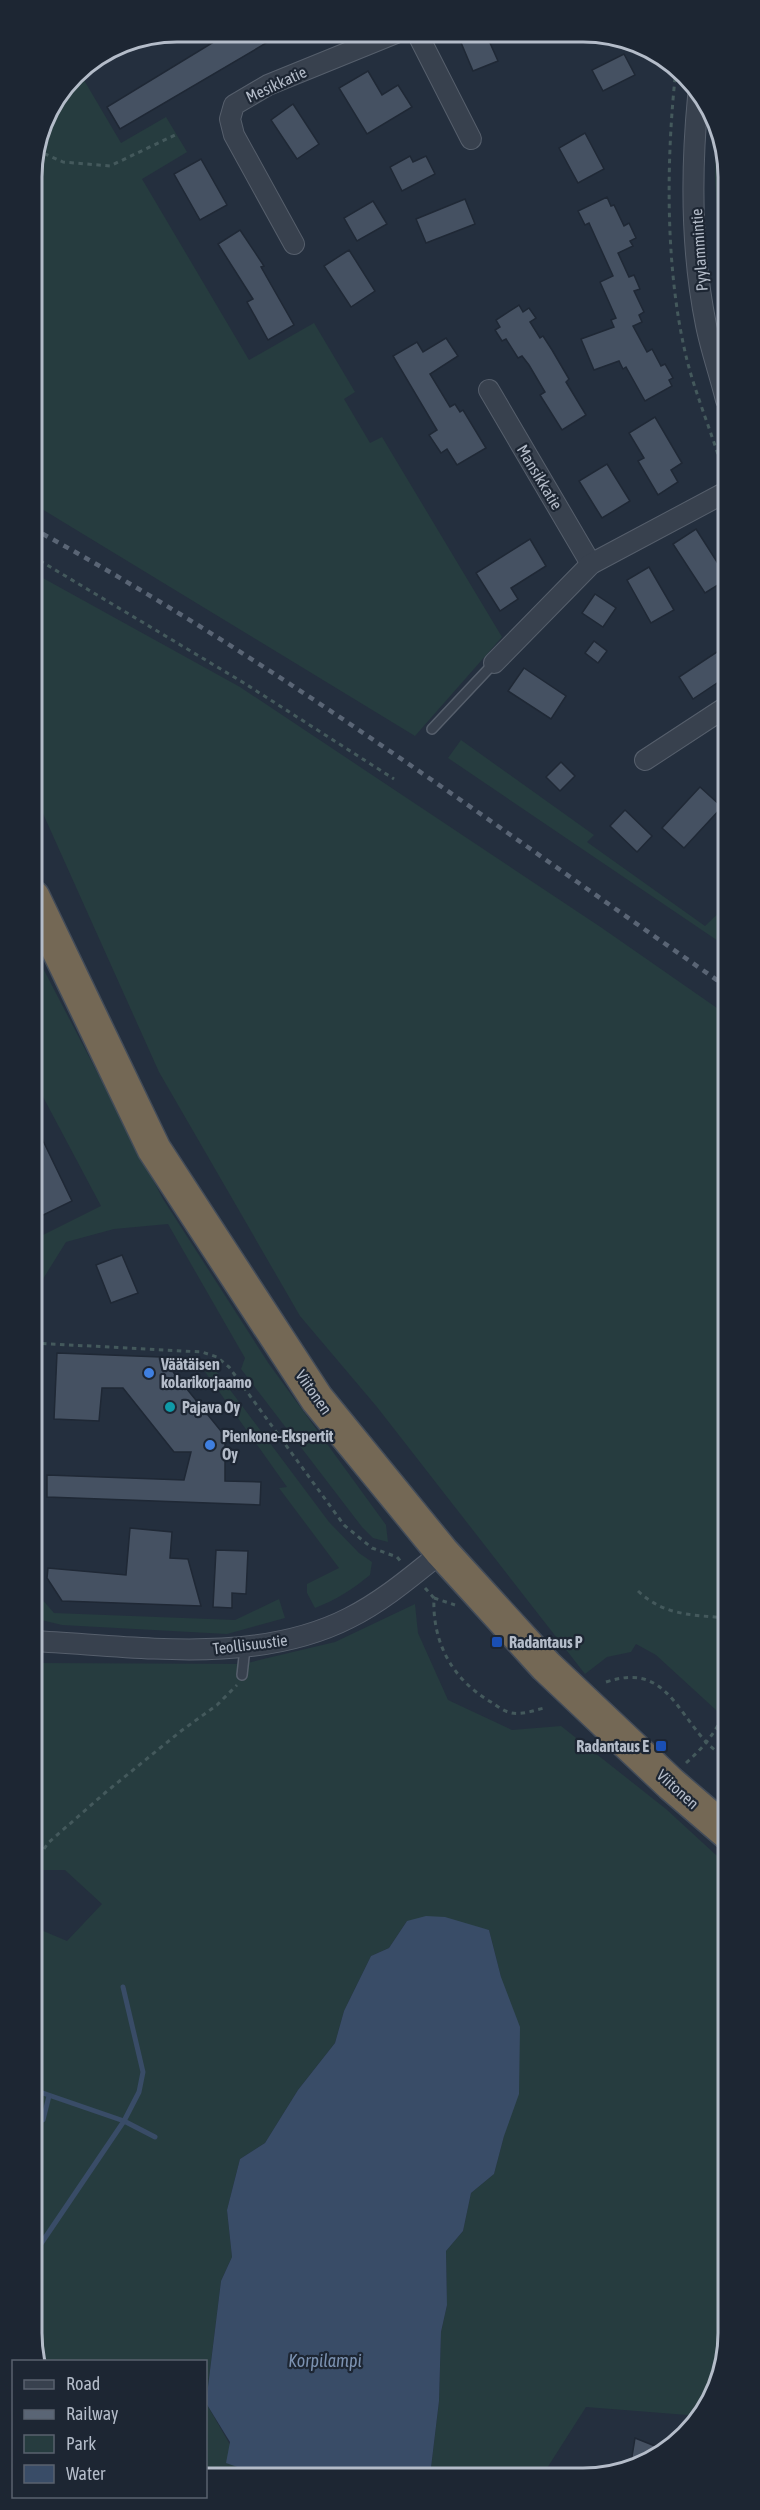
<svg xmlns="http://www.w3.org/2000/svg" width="760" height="2510" viewBox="0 0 760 2510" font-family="'Asap Condensed',sans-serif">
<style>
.green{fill:#263c3f}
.water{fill:#394c67}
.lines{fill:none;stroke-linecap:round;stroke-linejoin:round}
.stream{stroke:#394c67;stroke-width:5}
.building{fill:#455162;stroke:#1f2835;stroke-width:1.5}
.lane-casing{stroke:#565f6c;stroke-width:12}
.street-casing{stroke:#565f6c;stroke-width:22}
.highway-casing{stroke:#434c59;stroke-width:36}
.path{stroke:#44595c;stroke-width:3;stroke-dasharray:4.5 4.5;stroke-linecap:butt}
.lane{stroke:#38414e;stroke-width:9}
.street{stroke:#38414e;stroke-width:20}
.highway{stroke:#746855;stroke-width:33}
.rail{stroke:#5a6575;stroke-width:4.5;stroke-dasharray:6 6;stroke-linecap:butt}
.shop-dot{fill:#3f7fe0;stroke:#1d2633;stroke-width:2}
.culture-dot{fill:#0f9aa8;stroke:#1d2633;stroke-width:2}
.transit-dot{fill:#1a4fb4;stroke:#1d2633;stroke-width:2}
.labels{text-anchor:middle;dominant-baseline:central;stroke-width:4.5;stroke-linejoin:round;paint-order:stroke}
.street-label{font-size:16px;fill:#b4bcc9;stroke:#1d2633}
.poi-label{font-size:16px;font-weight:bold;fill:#b4bcc9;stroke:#1d2633;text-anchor:start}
.water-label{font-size:18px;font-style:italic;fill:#7c92b1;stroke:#1d2633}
.rim{fill:none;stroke:#b4bcc9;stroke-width:3}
</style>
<rect width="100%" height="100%" fill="#242f3e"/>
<g class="green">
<polygon points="142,38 81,75 121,143 166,117 187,152 142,179 249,360 314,323 355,392 344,399 370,443 382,437 502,637 415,736 32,503 32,168 46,113 74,74 122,42"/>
<polygon points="716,131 726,149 726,247 719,247 715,177"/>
<polygon points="32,572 240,687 602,928 727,1015 728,1721 656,1655 636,1644 631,1652 607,1657 585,1674 377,1407 300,1316 159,1072 32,789"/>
<polygon points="461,740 594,835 587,842 705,926 727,905 727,947 448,758"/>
<polygon points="33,949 163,1199 269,1364 386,1525 388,1542 373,1538 362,1527 241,1369 245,1358 168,1224 114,1229 66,1242 33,1295 33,1240 101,1206 33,1078"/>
<path d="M196,1359L204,1360L213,1367L329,1522L359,1553L372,1562L370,1575C353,1589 336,1600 315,1608L307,1593V1584L339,1568L279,1488L287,1487Z"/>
<polygon points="33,1589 54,1613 235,1620 279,1599 285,1618 227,1634 62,1625 33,1618"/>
<polygon points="415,1604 418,1633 448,1700 512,1730 561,1726 666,1809 728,1866 728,2342 717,2389 700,2416 586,2407 542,2476 430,2476 439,2401 441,2332 447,2305 446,2251 463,2231 471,2193 494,2174 504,2136 501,1977 489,1930 407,1921 389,1948 371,1956 344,2011 335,2043 298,2090 265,2143 240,2159 227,2210 232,2257 221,2281 206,2403 248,2476 206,2476 206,2362 34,2361 34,1927 67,1941 102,1904 65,1870 34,1870 33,1665 38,1663 243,1664 335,1642"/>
</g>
<polygon class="water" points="426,1916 445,1917 489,1930 501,1977 520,2027 519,2094 504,2136 494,2174 471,2193 463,2231 446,2251 447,2305 441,2332 439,2401 430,2476 248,2476 243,2469 226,2463 230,2442 206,2403 221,2281 232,2257 227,2210 240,2159 265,2143 298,2090 335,2043 344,2011 371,1956 389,1948 407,1921"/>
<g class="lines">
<g class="stream">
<polyline points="34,2090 124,2121 155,2137"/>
<polyline points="34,2123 43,2120 49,2096"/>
<polyline points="34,2254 124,2121 139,2092 143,2072 123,1987"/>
</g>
</g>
<g class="building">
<polygon points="230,32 285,32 120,129 107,107"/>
<polygon points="457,33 486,34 498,61 473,71"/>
<polygon points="624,54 635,75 603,91 592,70"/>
<polygon points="368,71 382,95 398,85 412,107 367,134 339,88"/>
<polygon points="293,104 319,144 297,159 271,120"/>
<polygon points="585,133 604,169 578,183 559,148"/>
<polygon points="410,156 413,162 426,156 435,174 402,191 390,167"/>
<polygon points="201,159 227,205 200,220 174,174"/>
<polygon points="607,197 611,206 614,205 624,226 629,223 636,238 630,241 633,246 618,253 629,277 634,275 640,289 634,291 644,312 639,315 642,322 633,326 647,352 652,349 661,366 665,364 673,378 669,380 672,386 645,401 626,367 623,369 619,361 594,370 581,339 614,327 611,320 616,318 600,282 613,276 589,223 585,225 578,211"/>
<polygon points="465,199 475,224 426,243 416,219"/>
<polygon points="373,201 387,224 357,241 344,218"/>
<polygon points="240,230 264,266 261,267 294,325 268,340 247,302 253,299 218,244"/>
<polygon points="349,250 375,291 351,307 324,266"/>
<polygon points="519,305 523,312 529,308 536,318 530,322 540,338 543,336 552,350 569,379 566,382 586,415 562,430 540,395 545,392 529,365 522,356 518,358 506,339 502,341 495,330 500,327 496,320"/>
<polygon points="446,338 458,356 430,374 450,407 455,404 460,412 463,410 486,448 457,465 447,449 441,453 429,435 437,430 393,356 417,342 423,352"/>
<polygon points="655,417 682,463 671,470 678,482 658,495 638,461 644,458 629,433"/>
<polygon points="607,464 630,501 602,518 579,481"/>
<polygon points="696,529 726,576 726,580 705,593 673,544"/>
<polygon points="530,539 546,566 511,588 518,599 500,611 476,573"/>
<polygon points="649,567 674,610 651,623 627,580"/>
<polygon points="595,594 616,608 603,627 582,613"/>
<polygon points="594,641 607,651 598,663 585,653"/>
<polygon points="726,646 726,677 693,699 679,677"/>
<polygon points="524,668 566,696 551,719 508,691"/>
<polygon points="561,762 575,776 560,791 546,777"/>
<polygon points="700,787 722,807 684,848 662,828"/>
<polygon points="625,810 652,836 637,852 610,826"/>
<polygon points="33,1120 72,1201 33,1220"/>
<polygon points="122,1255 138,1293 111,1303 96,1265"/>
<polygon points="57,1353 161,1357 225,1436 225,1481 261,1482 260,1505 47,1497 47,1475 184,1480 191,1452 174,1452 123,1388 102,1388 99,1421 54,1419"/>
<polygon points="130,1528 172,1532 170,1558 188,1559 201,1606 62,1601 47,1578 48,1568 126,1575"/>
<polygon points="216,1550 248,1551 246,1594 232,1593 232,1608 213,1607"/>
<polygon points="635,2438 655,2446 653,2460 630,2469"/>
</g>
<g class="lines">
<g class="lane-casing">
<g id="lane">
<polyline points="432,729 494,663"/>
<polyline points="242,1675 245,1648"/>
</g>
</g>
<g class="street-casing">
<g id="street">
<polyline points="417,33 471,139"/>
<path d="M698,97C691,171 691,251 706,325C711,350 720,375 726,400"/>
<polyline points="294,244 234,135 230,119 234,105 268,85 396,33"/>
<polyline points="489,390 591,564"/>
<polyline points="494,663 591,564 726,492"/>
<polyline points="645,760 726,707"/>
<path d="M33,1641C135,1646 255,1666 349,1618C383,1601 412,1576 442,1552"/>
</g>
</g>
<g class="highway-casing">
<polyline id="highway" points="33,897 154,1149 317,1399 442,1552 546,1666 671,1784 728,1833"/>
</g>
<g class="path">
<path d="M676,69C666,159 665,268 686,356C695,394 713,435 724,474"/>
<polyline points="36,150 63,162 110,166 175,135"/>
<polyline points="32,556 244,683 394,779"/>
<polyline points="33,1343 202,1352 217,1357 229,1367 344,1525 372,1548 397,1557 402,1563"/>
<path d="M425,1588L434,1598C432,1643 453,1680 491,1702C496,1705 502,1710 508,1712C520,1716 532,1711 544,1708"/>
<path d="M638,1591C664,1616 694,1615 727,1618"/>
<polyline points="434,1598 455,1605"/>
<path d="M606,1682C663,1663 674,1707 707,1743C713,1749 721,1755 728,1761"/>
<path d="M686,1763C705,1746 718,1730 727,1706"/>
<polyline points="34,1864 48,1843 106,1792 181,1731 217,1705 237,1685"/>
</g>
<use href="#lane" class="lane"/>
<use href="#street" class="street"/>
<use href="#highway" class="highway"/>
<path class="rail" d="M32,528C276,661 499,829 727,987"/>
</g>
<g class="shop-dot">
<circle cx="149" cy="1373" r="6"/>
<circle cx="210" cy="1445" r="6"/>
</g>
<circle class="culture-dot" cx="170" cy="1407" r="6"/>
<g class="transit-dot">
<rect x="491" y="1636" width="12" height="12" rx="3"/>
<rect x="655" y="1740" width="12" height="12" rx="3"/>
</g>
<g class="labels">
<g class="street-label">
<text transform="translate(276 84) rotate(-25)">Mesikkatie</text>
<text transform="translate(699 250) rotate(-94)">Pyylammintie</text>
<text transform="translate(540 477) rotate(59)">Mansikkatie</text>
<text transform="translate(314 1392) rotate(55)">Viitonen</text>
<text transform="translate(250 1644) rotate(-7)">Teollisuustie</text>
<text transform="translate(678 1789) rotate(42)">Viitonen</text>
</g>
<g class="poi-label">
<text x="161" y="1364">Väätäisen<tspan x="161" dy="18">kolarikorjaamo</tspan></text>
<text x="182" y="1407">Pajava Oy</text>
<text x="222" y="1436">Pienkone-Ekspertit<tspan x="222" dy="18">Oy</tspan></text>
<text x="509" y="1642">Radantaus P</text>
<text x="649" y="1746" text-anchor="end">Radantaus E</text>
</g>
<g class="water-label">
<text x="325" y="2360">Korpilampi</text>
</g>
</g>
<path d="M0 0H760V2510H0ZM177 42H583A135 135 0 0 1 718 177V2333A135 135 0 0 1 583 2468H177A135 135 0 0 1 42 2333V177A135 135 0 0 1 177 42Z" fill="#1d2633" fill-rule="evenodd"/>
<path class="rim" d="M177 42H583A135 135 0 0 1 718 177V2333A135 135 0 0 1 583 2468H177A135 135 0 0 1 42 2333V177A135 135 0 0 1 177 42Z"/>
<rect x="12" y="2360" width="195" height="138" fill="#1d2633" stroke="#59626f" stroke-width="1.5"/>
<rect x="24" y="2380" width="30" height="9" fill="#38414e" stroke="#59626f" stroke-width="1.5"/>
<text x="66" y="2390" font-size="18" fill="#b4bcc9">Road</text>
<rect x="24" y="2410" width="30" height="9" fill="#5a6575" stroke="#59626f" stroke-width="1.5"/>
<text x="66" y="2420" font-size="18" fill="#b4bcc9">Railway</text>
<rect x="24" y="2435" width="30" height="18" fill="#263c3f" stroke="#59626f" stroke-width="1.5"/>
<text x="66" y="2450" font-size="18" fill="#b4bcc9">Park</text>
<rect x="24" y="2465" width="30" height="18" fill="#394c67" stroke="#59626f" stroke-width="1.5"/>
<text x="66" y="2480" font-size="18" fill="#b4bcc9">Water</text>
</svg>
